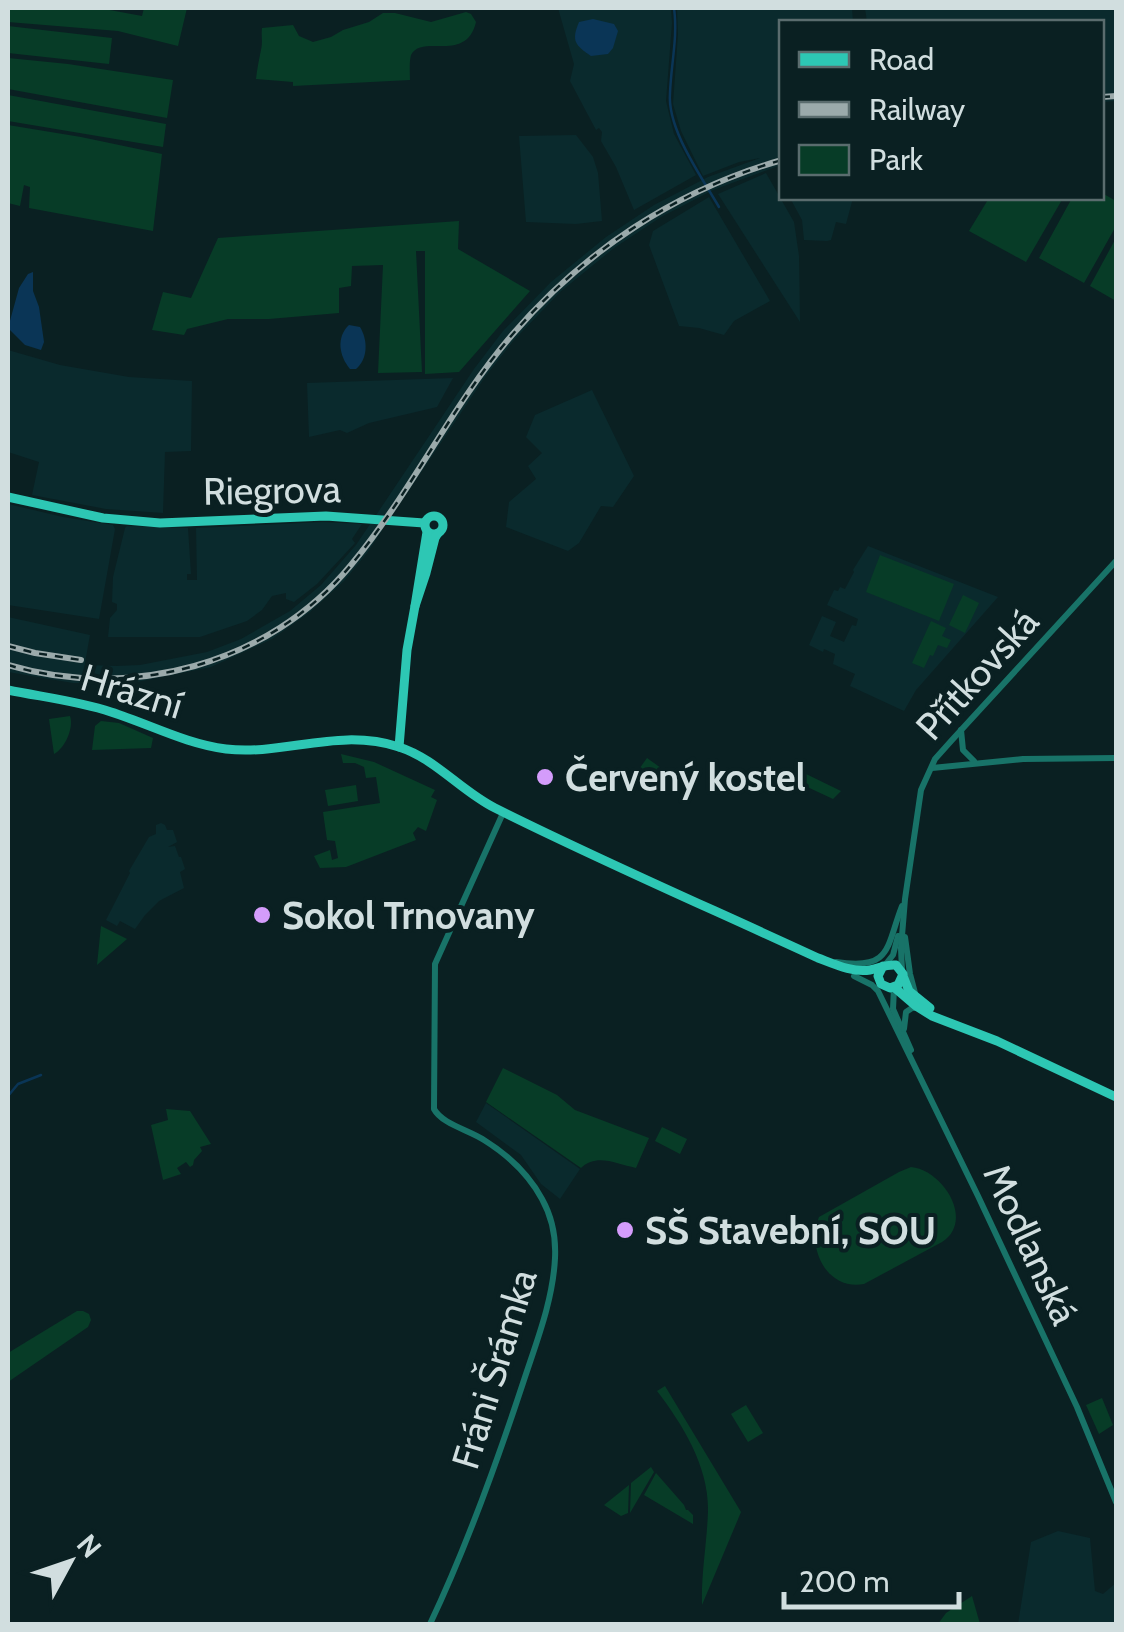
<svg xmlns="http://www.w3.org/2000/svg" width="1124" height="1632" viewBox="0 0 1124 1632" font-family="Cabin,sans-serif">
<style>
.built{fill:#0a2a2d}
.green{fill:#073c27}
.water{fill:#0a3556}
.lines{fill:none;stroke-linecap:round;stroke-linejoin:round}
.stream{stroke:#0a3556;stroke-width:2.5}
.minor{stroke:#187368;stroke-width:6}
.major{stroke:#2dc7b4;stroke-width:9}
.rail-casing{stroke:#9baaab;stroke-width:6}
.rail{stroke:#0a2022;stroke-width:2.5;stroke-dasharray:8;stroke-linecap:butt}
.poi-dot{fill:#d49cfb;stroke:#0a2022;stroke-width:4}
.labels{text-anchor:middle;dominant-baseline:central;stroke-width:8;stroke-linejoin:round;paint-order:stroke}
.street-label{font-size:38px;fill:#d1dedf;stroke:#0a2022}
.poi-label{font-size:38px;font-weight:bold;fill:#d1dedf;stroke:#0a2022;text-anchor:start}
</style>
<rect width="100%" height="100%" fill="#0a2022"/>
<g class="built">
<polygon points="558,8 671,8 672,23 666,101 674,134 696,175 634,210 616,167 601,141 602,132 599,128 596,130 570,81 574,64"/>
<polygon points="677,8 852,8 853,22 782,22 781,165 713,190 661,217 614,248 560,292 514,340 485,377 367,553 344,581 310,612 272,639 211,667 132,683 73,683 8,672 8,617 90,635 85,663 88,665 116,666 140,665 207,652 241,639 290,611 321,585 356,545 474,369 503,331 551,282 606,237 654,205 708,177 760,158 739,162 703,176 681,131 673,104 678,34"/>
<polygon points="865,8 1116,8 1116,101 1102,102 1102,22 867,22"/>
<polygon points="576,135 593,157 598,173 602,221 576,224 526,222 519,136"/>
<polygon points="766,173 794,222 799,256 800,322 718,194"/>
<polygon points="709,197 770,301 734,321 724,335 699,328 679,326 649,245 653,231"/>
<polygon points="790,198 853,198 846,224 836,222 831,240 827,241 804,240 802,220"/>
<polygon points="8,350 60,365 129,377 192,381 191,451 165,452 163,513 106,509 32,495 39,462 8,452"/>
<polygon points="453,378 437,407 369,423 347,433 340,430 309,437 307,383"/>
<polygon points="592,390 634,476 613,507 601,506 579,543 568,551 506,527 509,502 536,479 528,466 542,453 526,437 535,415"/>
<polygon points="8,504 63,517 113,525 115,529 99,619 8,605"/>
<polygon points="323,522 362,524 352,539 355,543 317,584 294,602 286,599 286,593 272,596 262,610 247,621 200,637 108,637 110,618 117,610 117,604 112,602 113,577 125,528 127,526 188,528 191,574 187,574 187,580 197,580 196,528"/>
<polygon points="868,546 998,597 916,690 904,711 850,686 855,674 833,664 835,654 824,649 823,652 809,645 822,616 836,622 830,636 844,642 852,625 856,626 858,619 827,605 834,590 838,591 840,587 845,589 854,572 853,570"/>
<polygon points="161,823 165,825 167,830 173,830 177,842 168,847 175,846 179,857 181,857 185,869 180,872 184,888 159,901 145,915 135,929 120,921 117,926 106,920 130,873 129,871 149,837 156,834 156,825"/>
<polygon points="486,1103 580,1169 560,1199 541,1184 521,1155 476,1122"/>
<polygon points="1058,1531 1090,1538 1095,1591 1103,1594 1116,1583 1116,1624 1018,1624 1031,1542"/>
</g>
<g class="green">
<polygon points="8,8 99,8 142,16 144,8 187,8 178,46 118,31 8,22"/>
<path d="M466,12L471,14L476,22C466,64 422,33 411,55C409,62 410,73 410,80L293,86V82L256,79C257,69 259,60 261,50C263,43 261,35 262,28L293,25L299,36L313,42L331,37L343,30L369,22L383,13H395L431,22Z"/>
<polygon points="8,26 112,38 109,64 8,53"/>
<polygon points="8,58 68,64 173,80 167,118 8,89"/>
<polygon points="8,95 166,124 163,147 8,121"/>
<polygon points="8,125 81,137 162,154 153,231 29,208 30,187 24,185 20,206 8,203"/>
<polygon points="1102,193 1116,201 1116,226 1084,283 1039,258 1072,198 1102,198"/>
<polygon points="989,198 1063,198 1026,262 969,231"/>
<polygon points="459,221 458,249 530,291 459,372 425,374 425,251 416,251 422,372 378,373 383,265 352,266 351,286 339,288 339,313 269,319 228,319 187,329 184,335 152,330 163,292 191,298 218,238"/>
<polygon points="1116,238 1116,301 1090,286"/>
<polygon points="880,555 954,584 939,621 866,592"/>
<polygon points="963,595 979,603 965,633 949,625"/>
<polygon points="931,621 946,628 942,636 951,640 947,648 938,645 933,656 930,655 924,668 912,663"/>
<path d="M70,716C74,728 65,748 54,754L49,719Z"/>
<polygon points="101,721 119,723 153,738 151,748 92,750 95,726"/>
<polygon points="341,754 374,762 435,790 431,797 437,800 426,831 418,827 413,833 416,840 346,867 320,868 314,856 330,850 332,860 338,858 335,841 327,840 323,812 380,803 376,777 366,778 364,767 355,763 343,763"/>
<polygon points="647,758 675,778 670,790 637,772"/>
<polygon points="802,772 841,791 833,799 803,785 799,779"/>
<polygon points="356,785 358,801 328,806 325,790"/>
<polygon points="101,926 127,939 97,965"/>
<path d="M503,1068L557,1095L575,1110L649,1138L636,1168C616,1164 597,1153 581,1168L486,1102Z"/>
<polygon points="166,1109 190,1111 211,1144 200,1147 202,1151 194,1160 193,1165 190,1167 186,1162 177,1168 181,1174 163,1180 151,1125 168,1120"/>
<polygon points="662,1127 687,1139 680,1154 655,1141"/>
<path d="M911,1167C943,1170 975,1221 942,1242L864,1284C827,1291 806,1248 819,1217L899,1172Z"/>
<polygon points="77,1311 83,1311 89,1314 91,1320 88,1327 8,1382 8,1353"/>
<path d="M665,1386L741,1512L702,1605C701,1573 707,1543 708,1511C709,1467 683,1425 657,1391Z"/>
<polygon points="1102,1398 1113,1425 1099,1434 1086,1405"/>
<polygon points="746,1405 763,1433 748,1442 731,1414"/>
<polygon points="651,1467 654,1472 630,1513 631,1483"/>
<polygon points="656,1473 684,1505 686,1510 688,1510 693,1515 693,1524 644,1495"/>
<polygon points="629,1485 628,1513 621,1516 604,1505"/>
<polygon points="972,1596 980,1624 938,1624 946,1613"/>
</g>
<g class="water">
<path d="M593,19L614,24L618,31L613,48L608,54L591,56C575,45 571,41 579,22Z"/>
<polygon points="33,272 33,291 39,307 44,342 41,350 25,345 8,328 19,288 28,274"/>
<path d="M349,325L360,327C368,340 368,359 356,369H350C339,356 336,337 349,325Z"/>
</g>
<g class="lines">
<g class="stream">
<path d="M674,8C678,37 671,64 670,93C667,129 701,176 719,207"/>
<polyline points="8,1096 18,1084 41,1075"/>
</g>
<g class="minor">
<polyline points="961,730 963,750 974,761"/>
<polyline points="932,768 1023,759 1116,758"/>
<polyline points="905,937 910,974 915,993"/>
<path d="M836,962C892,971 886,947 902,906"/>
<polyline points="885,965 893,955 898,936"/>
<polyline points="902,971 901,948 905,899 921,790 935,759 952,740 1116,561"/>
<polyline points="854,976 872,985 878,991 978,1196 1077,1407 1116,1502"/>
<polyline points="894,988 893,1009 911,1050"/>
<polyline points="904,1029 906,1012 912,1008 919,1008"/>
<path d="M430,1624C467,1546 496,1465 523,1383C536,1343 553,1301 555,1258C556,1238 552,1217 542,1199C529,1175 508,1155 484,1140C469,1130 442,1124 434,1109L435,964L503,813"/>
</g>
<g class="major">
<polyline points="8,497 103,518 160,523 326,516 424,523"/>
<circle cx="434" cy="525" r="9"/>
<polyline points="427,532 415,606 426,573 435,538 438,533"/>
<path d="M8,690C42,697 78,701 111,712C149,724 186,744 226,749C284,756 338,727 399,747C436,759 461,791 495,808C601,861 710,908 818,958C834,964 853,973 870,970C881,968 885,964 896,965L903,974L898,985L890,988L881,984L878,976L883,966"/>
<polyline points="399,747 407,650 415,606"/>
<polyline points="903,976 909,991 930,1008"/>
<polyline points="895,988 916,1006 932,1016 997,1041 1116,1097"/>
</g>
<g class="rail-casing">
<g id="rail">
<polyline points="1102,97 1116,96"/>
<polyline points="8,646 35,653 81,660"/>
<path d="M8,665C130,701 269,665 351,565C411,493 451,406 512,335C583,252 676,190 782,160"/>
</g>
</g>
<use href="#rail" class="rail"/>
</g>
<g class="poi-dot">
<circle cx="545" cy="777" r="10"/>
<circle cx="262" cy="915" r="10"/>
<circle cx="625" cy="1230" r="10"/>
</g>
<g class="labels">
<g class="street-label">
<text transform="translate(272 490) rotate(-1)">Riegrova</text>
<text transform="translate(977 674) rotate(-48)">Přítkovská</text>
<text transform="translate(132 691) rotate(17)">Hrázní</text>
<text transform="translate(1031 1244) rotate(65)">Modlanská</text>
<text transform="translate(494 1369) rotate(-73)">Fráni Šrámka</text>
</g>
<g class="poi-label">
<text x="565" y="777">Červený kostel</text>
<text x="282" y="915">Sokol Trnovany</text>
<text x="645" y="1230">SŠ Stavební, SOU</text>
</g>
</g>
<rect width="1124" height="1632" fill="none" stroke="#d1dedf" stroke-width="20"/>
<rect x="779" y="20" width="325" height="180" fill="#0a2022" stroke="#5a6c6e" stroke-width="2.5"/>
<rect x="799" y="52" width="50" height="15" fill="#2dc7b4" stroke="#5a6c6e" stroke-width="2.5"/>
<text x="869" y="70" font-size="30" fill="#d1dedf">Road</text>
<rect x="799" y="102" width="50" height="15" fill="#9baaab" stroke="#5a6c6e" stroke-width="2.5"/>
<text x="869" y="120" font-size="30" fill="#d1dedf">Railway</text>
<rect x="799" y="145" width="50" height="30" fill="#073c27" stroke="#5a6c6e" stroke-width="2.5"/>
<text x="869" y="170" font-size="30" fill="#d1dedf">Park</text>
<g transform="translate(70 1562) rotate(50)" stroke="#0a2022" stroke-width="8" paint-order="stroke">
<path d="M0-8L18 38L0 25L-18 38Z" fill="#d1dedf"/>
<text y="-15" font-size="28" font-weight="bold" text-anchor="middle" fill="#d1dedf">N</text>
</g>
<path d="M784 1592v15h175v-15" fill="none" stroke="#d1dedf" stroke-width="5"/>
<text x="799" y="1592" font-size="30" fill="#d1dedf" stroke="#0a2022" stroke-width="8" paint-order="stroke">200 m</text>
</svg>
